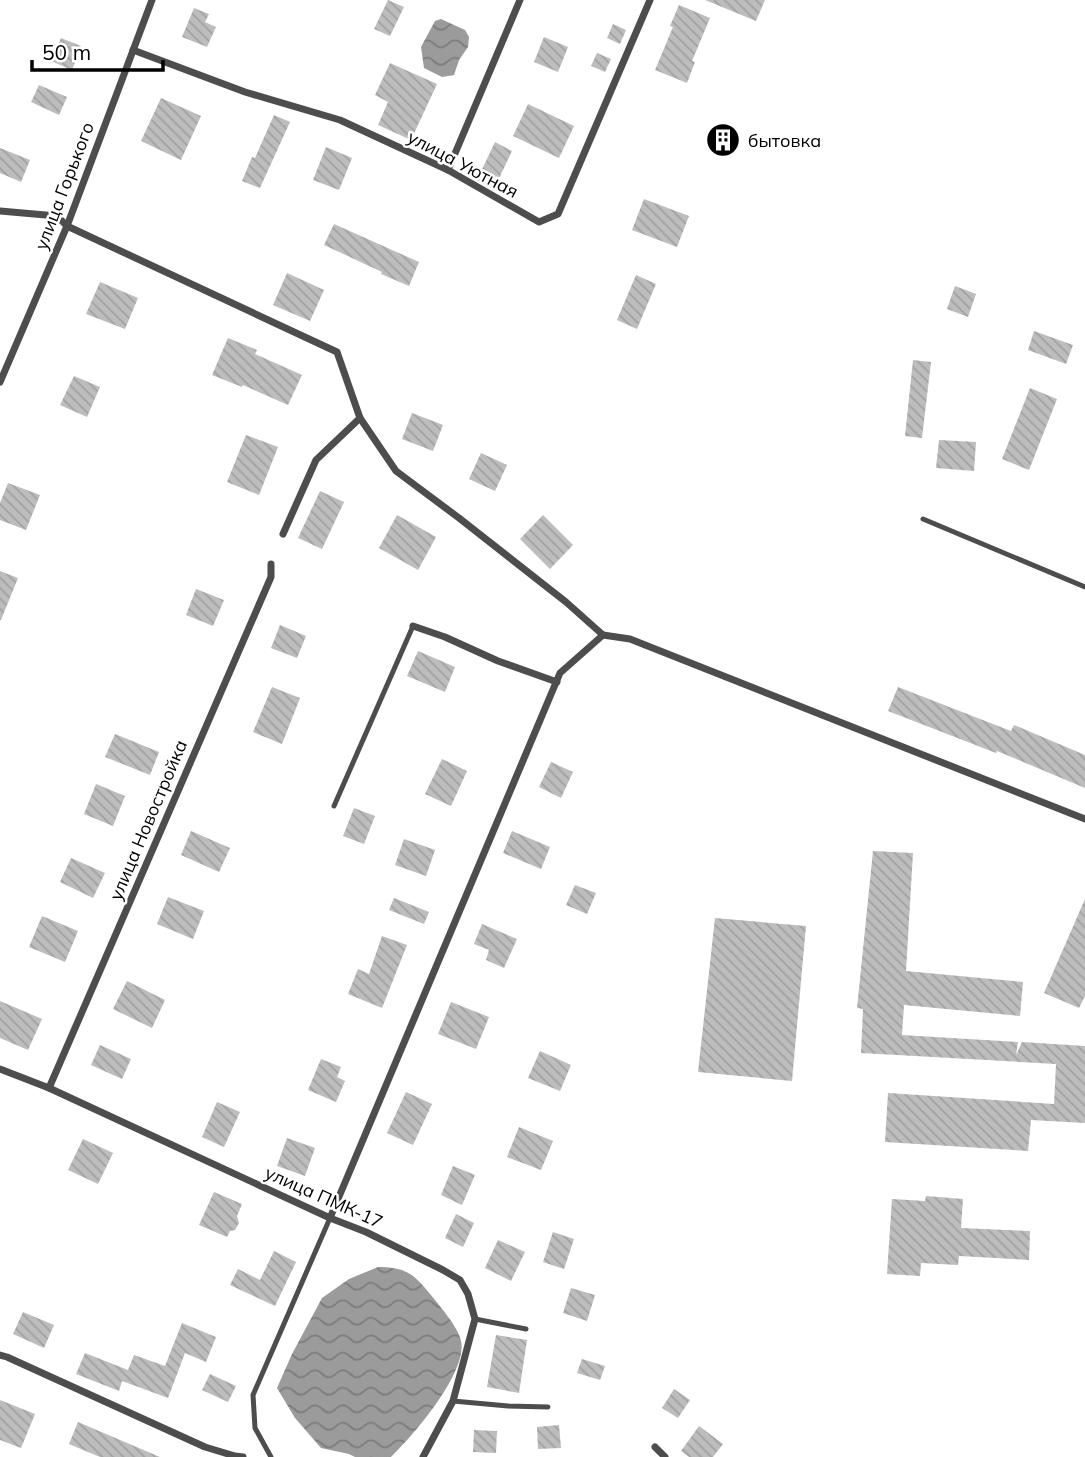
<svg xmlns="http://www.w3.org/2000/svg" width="1085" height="1457" viewBox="0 0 1085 1457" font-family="Mulish,sans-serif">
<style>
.water{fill:url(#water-waves)}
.building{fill:url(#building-back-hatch)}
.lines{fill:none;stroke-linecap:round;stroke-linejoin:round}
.service{stroke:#4d4d4d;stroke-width:5}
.minor{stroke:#4d4d4d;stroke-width:7}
.labels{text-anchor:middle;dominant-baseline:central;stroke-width:5;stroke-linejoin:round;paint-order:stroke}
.poi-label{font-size:18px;fill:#000;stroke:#fff;text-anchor:start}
.street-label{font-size:18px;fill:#000;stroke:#fff}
</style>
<defs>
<pattern id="water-waves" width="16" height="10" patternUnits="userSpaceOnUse" patternTransform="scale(1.75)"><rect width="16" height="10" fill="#9b9b9b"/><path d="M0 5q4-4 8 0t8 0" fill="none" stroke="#7c7c7c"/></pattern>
<pattern id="building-back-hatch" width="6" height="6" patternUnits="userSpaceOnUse" patternTransform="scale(1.75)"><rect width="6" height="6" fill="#bdbdbd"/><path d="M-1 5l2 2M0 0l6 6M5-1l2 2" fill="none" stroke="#a1a1a1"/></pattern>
</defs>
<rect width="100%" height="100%" fill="#fff"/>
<g class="water">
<polygon points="441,19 465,30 469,37 468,47 459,60 454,75 442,77 424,68 421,47 435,21"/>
<path d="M378,1267C410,1267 416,1277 435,1300C443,1310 459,1329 461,1341C468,1372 413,1436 391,1457H355L349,1454L321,1448L295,1418L277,1388L292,1354L322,1298L349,1279Z"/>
</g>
<g class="building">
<polygon points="388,0 404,7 390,36 374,29"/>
<polygon points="705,0 765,0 756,21"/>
<polygon points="679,5 710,18 692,61 695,62 687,83 655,70 673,27 670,26"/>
<polygon points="194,8 209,14 205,22 216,27 207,47 182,37"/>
<polygon points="613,24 626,30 620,44 607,38"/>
<polygon points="544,37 568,47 558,72 534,62"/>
<polygon points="61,38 81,46 72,70 51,61"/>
<polygon points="597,53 611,59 605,72 591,66"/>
<polygon points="390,63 437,84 411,140 378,125 388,102 375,95"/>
<polygon points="39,85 67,97 59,115 31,102"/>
<polygon points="161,98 201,116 181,160 141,141"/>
<polygon points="528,104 574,126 559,158 513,136"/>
<polygon points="274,115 290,122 260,188 242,181 252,157 255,158"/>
<polygon points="495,142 512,151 494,189 477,180"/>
<polygon points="326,147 352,158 339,190 313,180"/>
<polygon points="0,148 30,160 21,182 0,173"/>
<polygon points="644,199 689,216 677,247 632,230"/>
<polygon points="334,224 419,262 409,286 381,274 382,272 324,245"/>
<polygon points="287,273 324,290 310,321 273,305"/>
<polygon points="636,275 656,284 637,329 617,320"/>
<polygon points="100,282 138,298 125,329 86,314"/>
<polygon points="955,286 976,294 968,317 947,309"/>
<polygon points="1034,331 1073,345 1066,364 1028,350"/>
<polygon points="228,338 257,350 255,354 302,375 288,405 243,385 242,387 212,375"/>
<polygon points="913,360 931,362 922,438 905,436"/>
<polygon points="74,376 100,387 87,417 60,405"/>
<polygon points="1030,388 1057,399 1029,470 1002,459"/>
<polygon points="412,413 443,425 433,451 402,439"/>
<polygon points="246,435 278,447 259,495 227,482"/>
<polygon points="939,440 976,442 974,471 936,468"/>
<polygon points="481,453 507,465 495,491 469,479"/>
<polygon points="8,483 40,495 26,530 0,520 0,503"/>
<polygon points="320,491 344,502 322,549 298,538"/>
<polygon points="397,515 436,537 418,570 379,548"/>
<polygon points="543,515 573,545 550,569 520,539"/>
<polygon points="0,571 18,578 1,620 0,620"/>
<polygon points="196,589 224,600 213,626 186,615"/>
<polygon points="280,625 306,636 297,658 271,648"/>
<polygon points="418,651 455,667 445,692 407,676"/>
<polygon points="272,687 300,698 282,744 253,732"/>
<polygon points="898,687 1011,731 1014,725 1085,755 1085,788 997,751 996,753 888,711"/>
<polygon points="115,734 159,752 150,775 105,757"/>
<polygon points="442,759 467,771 451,806 425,794"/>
<polygon points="551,762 573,772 561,798 539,787"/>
<polygon points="96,784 125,796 113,826 84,814"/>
<polygon points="354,808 375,816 364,844 343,836"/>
<polygon points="191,831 230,848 219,872 181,855"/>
<polygon points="512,831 550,847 541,869 503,853"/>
<polygon points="404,839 435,850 426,876 395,865"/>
<polygon points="873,851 913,853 906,971 1023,982 1020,1016 904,1005 902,1035 1018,1042 1016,1055 1022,1042 1085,1046 1085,1123 1031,1120 1028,1151 885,1142 888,1093 1054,1104 1056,1064 861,1053 863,1009 857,1008"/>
<polygon points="71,858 105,873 93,898 60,882"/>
<polygon points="575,885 596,893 587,914 566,905"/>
<polygon points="168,897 204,911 193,939 157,924"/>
<polygon points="394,898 429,912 424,924 389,910"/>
<polygon points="1085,899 1085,996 1079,1008 1044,993"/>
<polygon points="42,916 78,931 65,962 29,947"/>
<polygon points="715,918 806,926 792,1081 698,1072"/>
<polygon points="482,924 517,939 504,968 486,960 489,950 474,944"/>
<polygon points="382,936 407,945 382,1008 348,994 358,969 369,974"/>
<polygon points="127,981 165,1000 152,1028 113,1009"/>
<polygon points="0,1001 42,1019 28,1050 0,1038"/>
<polygon points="451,1002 489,1017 476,1049 438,1034"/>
<polygon points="100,1045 131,1059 122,1079 91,1065"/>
<polygon points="540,1051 571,1065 560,1091 528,1078"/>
<polygon points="321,1059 341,1067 337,1077 345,1081 336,1102 308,1090"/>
<polygon points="406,1092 432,1104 413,1145 387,1133"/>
<polygon points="217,1102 240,1112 224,1147 202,1137"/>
<polygon points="519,1127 553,1141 541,1170 507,1157"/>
<polygon points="287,1138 315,1148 305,1176 277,1166"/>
<polygon points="83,1139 113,1153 98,1184 68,1170"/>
<polygon points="453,1166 475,1175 462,1205 441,1195"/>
<polygon points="214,1192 242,1204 237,1216 239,1223 235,1230 230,1231 227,1237 199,1225"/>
<polygon points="926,1196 963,1199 961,1228 1030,1231 1029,1260 959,1256 958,1265 921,1263 920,1276 887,1274 892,1199 925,1201"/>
<polygon points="456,1214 474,1223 463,1247 445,1238"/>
<polygon points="553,1232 574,1239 564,1269 543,1262"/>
<polygon points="498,1240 525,1252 511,1281 485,1268"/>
<polygon points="274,1251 296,1262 275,1306 230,1285 238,1269 260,1280"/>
<polygon points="571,1288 595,1295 587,1321 563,1313"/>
<polygon points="23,1312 54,1325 44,1348 13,1334"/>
<polygon points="182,1323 216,1337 206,1362 185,1353 168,1398 122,1381 119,1391 76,1374 85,1353 128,1370 134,1355 165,1366"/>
<polygon points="496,1335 527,1340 519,1393 487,1387"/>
<polygon points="582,1359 605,1366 600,1380 577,1373"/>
<polygon points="210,1374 236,1386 228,1402 202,1390"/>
<polygon points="674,1389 690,1400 678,1418 662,1408"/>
<polygon points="0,1400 35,1414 21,1448 0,1440"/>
<polygon points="78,1422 160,1457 100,1457 69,1444"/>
<polygon points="559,1425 561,1448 538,1449 537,1427"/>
<polygon points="699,1426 723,1444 713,1457 689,1457 681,1451"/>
<polygon points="474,1430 497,1431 496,1453 473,1452"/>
</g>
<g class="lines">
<g class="service">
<polyline points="923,519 1085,587"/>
<polyline points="334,806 413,626"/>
<polyline points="475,1319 526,1329"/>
<polyline points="453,1401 508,1406 548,1407"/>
<polyline points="271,1457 255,1428 253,1395 330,1218"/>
</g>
<g class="minor">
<polyline points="133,50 245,92 340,120 448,170 539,222 558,214 650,0"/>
<polyline points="448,170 520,0"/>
<polyline points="0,211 57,216 67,226 337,352 360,418 396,471 459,518 566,602 603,635 630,639 1085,819"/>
<polyline points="0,382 67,226 152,0"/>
<polyline points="283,534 316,460 360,418"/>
<polyline points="413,626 445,637 498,661 557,682"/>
<polyline points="0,1069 49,1088 330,1218 366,1232 443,1270 460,1280 468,1294 475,1319 453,1401 423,1457"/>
<polyline points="49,1088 271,577 271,564"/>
<polyline points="330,1218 560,673 603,635"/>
<polyline points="0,1355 7,1357 205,1447 235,1456 243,1457"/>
<polyline points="655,1447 665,1457"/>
</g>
</g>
<defs>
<g id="building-disc" transform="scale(1.75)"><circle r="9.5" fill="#000" stroke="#fff"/><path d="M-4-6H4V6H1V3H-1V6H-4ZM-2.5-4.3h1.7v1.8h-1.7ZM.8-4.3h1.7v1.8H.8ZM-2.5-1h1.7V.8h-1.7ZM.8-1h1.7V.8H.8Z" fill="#fff"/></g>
</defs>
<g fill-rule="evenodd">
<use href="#building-disc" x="723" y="140"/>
</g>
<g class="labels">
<g class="poi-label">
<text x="748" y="140">бытовка</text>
</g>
<g class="street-label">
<text transform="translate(463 164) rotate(28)">улица Уютная</text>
<text transform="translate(64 186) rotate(-69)">улица Горького</text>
<text transform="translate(148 820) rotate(-67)">улица Новостройка</text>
<text transform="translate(324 1197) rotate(24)">улица ПМК-17</text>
</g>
</g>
<path d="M32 60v10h131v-10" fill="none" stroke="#000000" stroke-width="3.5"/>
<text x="42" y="60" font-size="21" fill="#000000" stroke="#ffffff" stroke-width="5" paint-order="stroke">50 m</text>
</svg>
